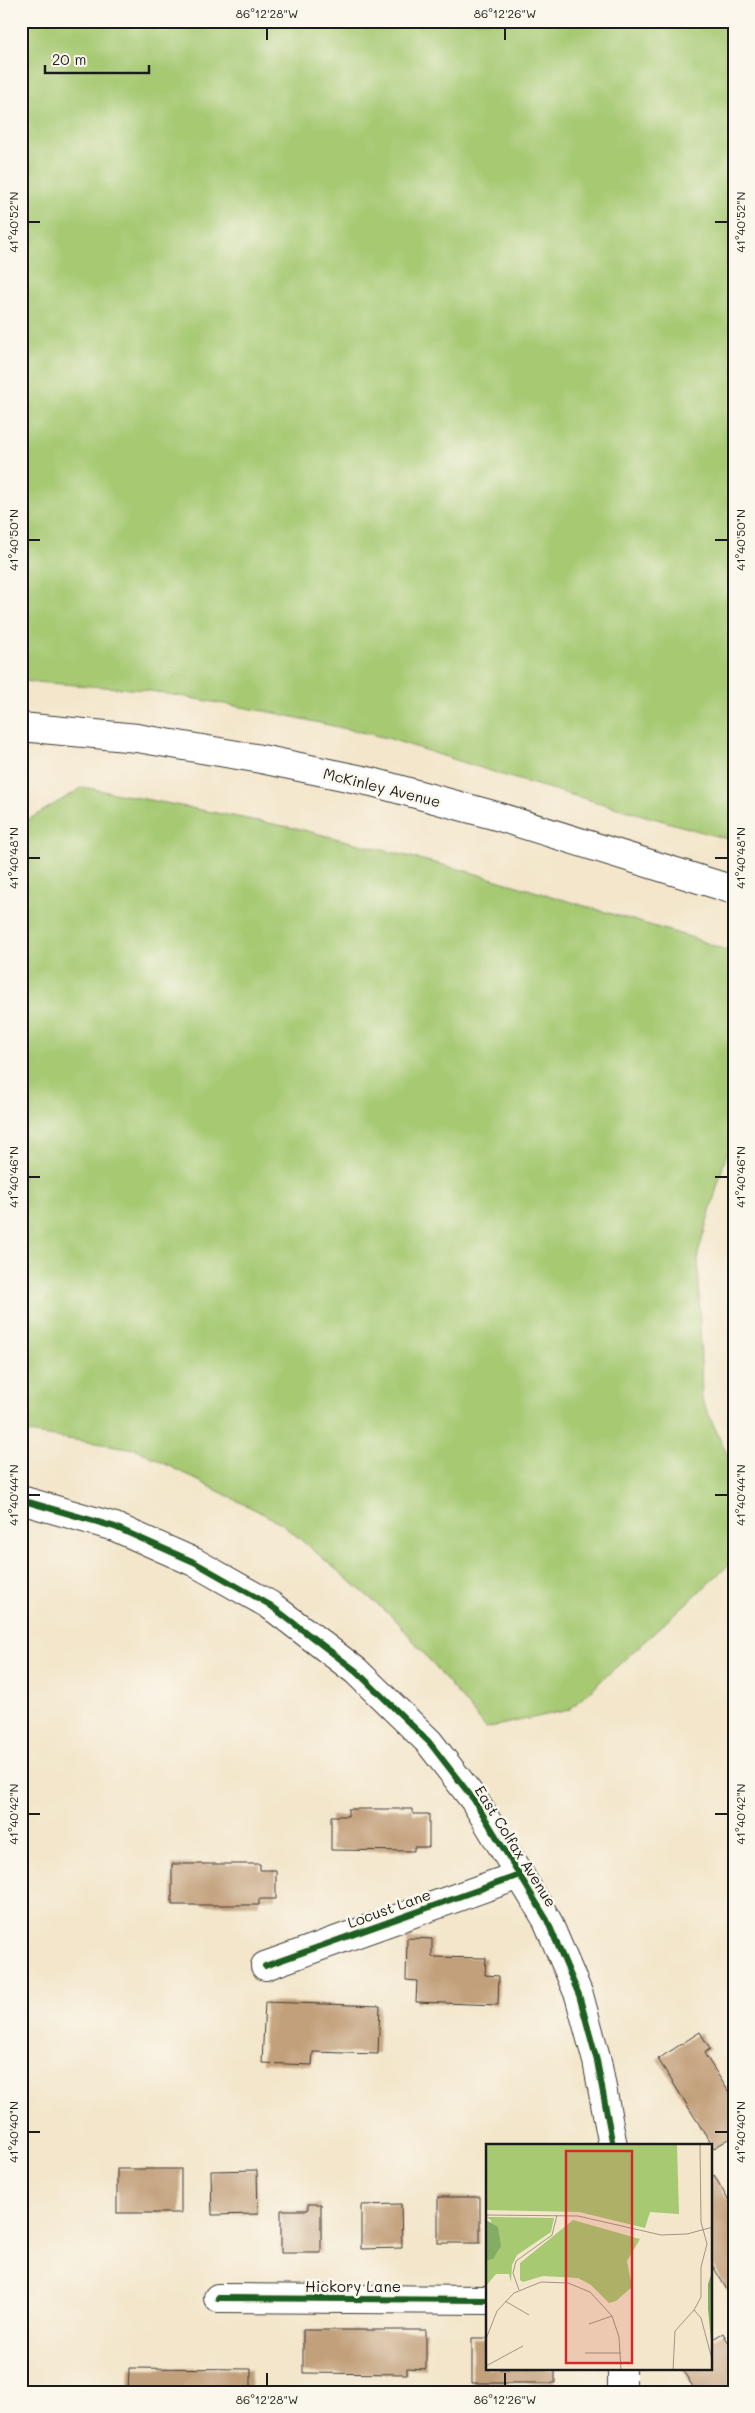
<svg xmlns="http://www.w3.org/2000/svg" width="755" height="2413" viewBox="0 0 755 2413" font-family="Mali,sans-serif">
<style>
.green{fill:#a6c972;stroke:#617247}
.building{fill:#c3a07b}
.lines{fill:none;stroke-linecap:round;stroke-linejoin:round}
.minor-casing{stroke:#3c3a36;stroke-width:30}
.major-casing{stroke:#3c3a36;stroke-width:30}
.minor{stroke:#fff;stroke-width:28}
.major{stroke:#fff;stroke-width:28}
.cycleway-casing{stroke:#fbf7ec;stroke-width:9}
.cycleway{stroke:#1b5e20;stroke-width:6}
.ticks{fill:none;stroke:#1c1c1c;stroke-width:2}
.labels{text-anchor:middle;dominant-baseline:central;stroke-width:5;stroke-linejoin:round;paint-order:stroke}
.street-label{font-size:15px;fill:#1c1c1c;stroke:#fbf7ec}
.inset-road{fill:none;stroke:#9d9585;stroke-width:1}
.view{fill:#d62828;fill-opacity:0.15;stroke:#d62828;stroke-width:2.5}
.inset-edge{fill:none;stroke:#1c1c1c;stroke-width:2.5}
.neatline{fill:none;stroke:#1c1c1c;stroke-width:2}
.ticks-label{font-size:12px;text-anchor:middle;fill:#1c1c1c}
</style>
<rect width="100%" height="100%" fill="#fbf7ec"/>
<filter id="ink" filterUnits="userSpaceOnUse"><feTurbulence type="fractalNoise" baseFrequency=".02" numOctaves="2"/><feDisplacementMap in="SourceGraphic" scale="10" xChannelSelector="R" yChannelSelector="G"/><feConvolveMatrix kernelMatrix="1 2 1 2 8 2 1 2 1" color-interpolation-filters="sRGB"/></filter>
<filter id="wash" filterUnits="userSpaceOnUse"><feTurbulence type="fractalNoise" baseFrequency=".0096" numOctaves="4" result="noise"/><feDisplacementMap in="SourceGraphic" scale="20" xChannelSelector="R" yChannelSelector="G"/><feGaussianBlur stdDeviation="1.12" result="paint"/><feColorMatrix in="noise" values="0 0 0 0 0 0 0 0 0 0 0 0 0 0 0 0 0 1.4 0 .05"/><feComposite in="paint" operator="in"/></filter>
<g filter="url(#wash)">
<rect width="100%" height="100%" fill="#f3e6cb"/>
<g class="green">
<polygon points="21,21 734,21 734,841 512,778 387,738 275,713 145,690 21,681"/>
<polygon points="83,787 299,829 463,870 690,937 734,953 734,1148 727,1152 698,1254 702,1400 734,1469 734,1560 569,1710 486,1728 396,1620 281,1523 136,1449 21,1432 21,824"/>
</g>
<g id="blocks">
<g class="building">
<polygon points="348,1809 413,1809 413,1814 429,1814 429,1847 414,1847 414,1851 331,1850 331,1816 348,1816"/>
<polygon points="172,1864 260,1864 260,1870 276,1870 276,1899 259,1899 259,1905 172,1905"/>
<polygon points="407,1938 432,1939 432,1957 486,1958 485,1975 499,1976 498,2005 416,2002 417,1981 406,1980"/>
<polygon points="265,2002 380,2006 378,2054 313,2052 312,2065 262,2063"/>
<polygon points="700,2032 710,2049 704,2053 734,2100 734,2136 714,2148 658,2059"/>
<rect x="117" y="2169" width="64" height="44"/>
<polygon points="257,2170 258,2214 212,2215 211,2171"/>
<polygon points="714,2175 734,2210 734,2293 730,2295 711,2263 711,2177"/>
<rect x="438" y="2197" width="42" height="46"/>
<polygon points="308,2204 321,2204 321,2253 281,2253 281,2210 308,2210"/>
<polygon points="401,2204 402,2248 361,2249 361,2205"/>
<polygon points="303,2330 426,2330 426,2369 407,2368 407,2374 303,2373"/>
<polygon points="723,2333 734,2352 734,2392 696,2392 682,2369 711,2369 711,2340"/>
<polygon points="472,2338 488,2338 488,2369 555,2369 555,2383 472,2383"/>
<polygon points="129,2368 251,2369 251,2392 128,2392"/>
</g>
</g>
</g>
<g filter="url(#ink)">
<use href="#blocks" fill-opacity="0" stroke="#3c3a36" stroke-width="1"/>
<g class="lines">
<g class="minor-casing">
<g id="minor">
<polyline points="21,1500 115,1527 194,1562 270,1605 356,1671 429,1742 474,1800 547,1920 579,1995 597,2061 613,2146"/>
<polyline points="265,1966 520,1875"/>
<polyline points="218,2298 488,2300"/>
<polyline points="622,2369 622,2392"/>
</g>
</g>
<g class="major-casing">
<polyline id="major" points="21,727 137,738 261,759 372,782 493,815 734,890"/>
</g>
<use href="#minor" class="minor"/>
<use href="#major" class="major"/>
<g class="cycleway-casing">
<g id="cycleway">
<polyline points="21,1500 115,1527 194,1562 270,1605 356,1671 429,1742 474,1800 547,1920 579,1995 597,2061 613,2146"/>
<polyline points="265,1966 520,1875"/>
<polyline points="218,2298 488,2300"/>
</g>
</g>
<use href="#cycleway" class="cycleway"/>
</g>
</g>
<path class="ticks" d="M267,28V40M505,28V40M28,222H40M715,222H728M28,540H40M715,540H728M28,858H40M715,858H728M28,1177H40M715,1177H728M28,1495H40M715,1495H728M28,1814H40M715,1814H728M28,2132H40M715,2132H728M267,2373V2386M505,2373V2386"/>
<g class="labels">
<g class="street-label">
<text transform="translate(382 787) rotate(14)">McKinley Avenue</text>
<text transform="translate(516 1846) rotate(58)">East Colfax Avenue</text>
<text transform="translate(389 1908) rotate(-20)">Locust Lane</text>
<text x="353" y="2286">Hickory Lane</text>
</g>
</g>
<g transform="translate(486 2144)">
<rect width="226" height="226" fill="#f3e6cb"/>
<path d="M0,0H191L193,70L164,68L159,84L93,68L0,66ZM0,73L68,74L65,88L31,111L26,121L25,138L23,130H10L0,142V117L7,115L5,76ZM87,76L154,95L141,117L146,143L130,157L123,159L105,141L92,134L57,132L37,138L34,136V119Z" fill="#a6c972"/>
<path d="M0,76L12,83L15,102L7,115L0,117ZM226,128V207L222,165V140Z" fill="#84ad64"/>
<path class="inset-road" d="M0,71L92,72L175,91L201,90L227,83M33,146L27,129L30,117L66,91L71,71M19,157L43,171M208,166L215,174L227,219M103,180L126,172M0,195L11,167L28,149L55,138L82,139L104,148L126,172L133,193L135,226M99,209H135M0,222L37,202M187,226L189,187L208,166L215,153V123L221,100L215,78L214,0"/>
<path class="view" d="M80,7H146V219H80Z"/>
<rect width="226" height="226" class="inset-edge"/>
</g>
<rect width="755" height="2413" fill="none" stroke="#fbf7ec" stroke-width="55"/>
<path d="M45 65v8h104v-8" fill="none" stroke="#1c1c1c" stroke-width="2.5"/>
<text x="52" y="65" font-size="15" fill="#1c1c1c" stroke="#fbf7ec" stroke-width="4" paint-order="stroke">20 m</text>
<rect x="28" y="28" width="700" height="2358" class="neatline"/>
<g class="ticks-label">
<text x="267" y="18">86°12'28"W</text>
<text x="505" y="18">86°12'26"W</text>
<text transform="translate(14 222) rotate(-90)" y="4">41°40'52"N</text>
<text transform="translate(741 222) rotate(-90)" y="4">41°40'52"N</text>
<text transform="translate(14 540) rotate(-90)" y="4">41°40'50"N</text>
<text transform="translate(741 540) rotate(-90)" y="4">41°40'50"N</text>
<text transform="translate(14 858) rotate(-90)" y="4">41°40'48"N</text>
<text transform="translate(741 858) rotate(-90)" y="4">41°40'48"N</text>
<text transform="translate(14 1177) rotate(-90)" y="4">41°40'46"N</text>
<text transform="translate(741 1177) rotate(-90)" y="4">41°40'46"N</text>
<text transform="translate(14 1495) rotate(-90)" y="4">41°40'44"N</text>
<text transform="translate(741 1495) rotate(-90)" y="4">41°40'44"N</text>
<text transform="translate(14 1814) rotate(-90)" y="4">41°40'42"N</text>
<text transform="translate(741 1814) rotate(-90)" y="4">41°40'42"N</text>
<text transform="translate(14 2132) rotate(-90)" y="4">41°40'40"N</text>
<text transform="translate(741 2132) rotate(-90)" y="4">41°40'40"N</text>
<text x="267" y="2404">86°12'28"W</text>
<text x="505" y="2404">86°12'26"W</text>
</g>
</svg>
